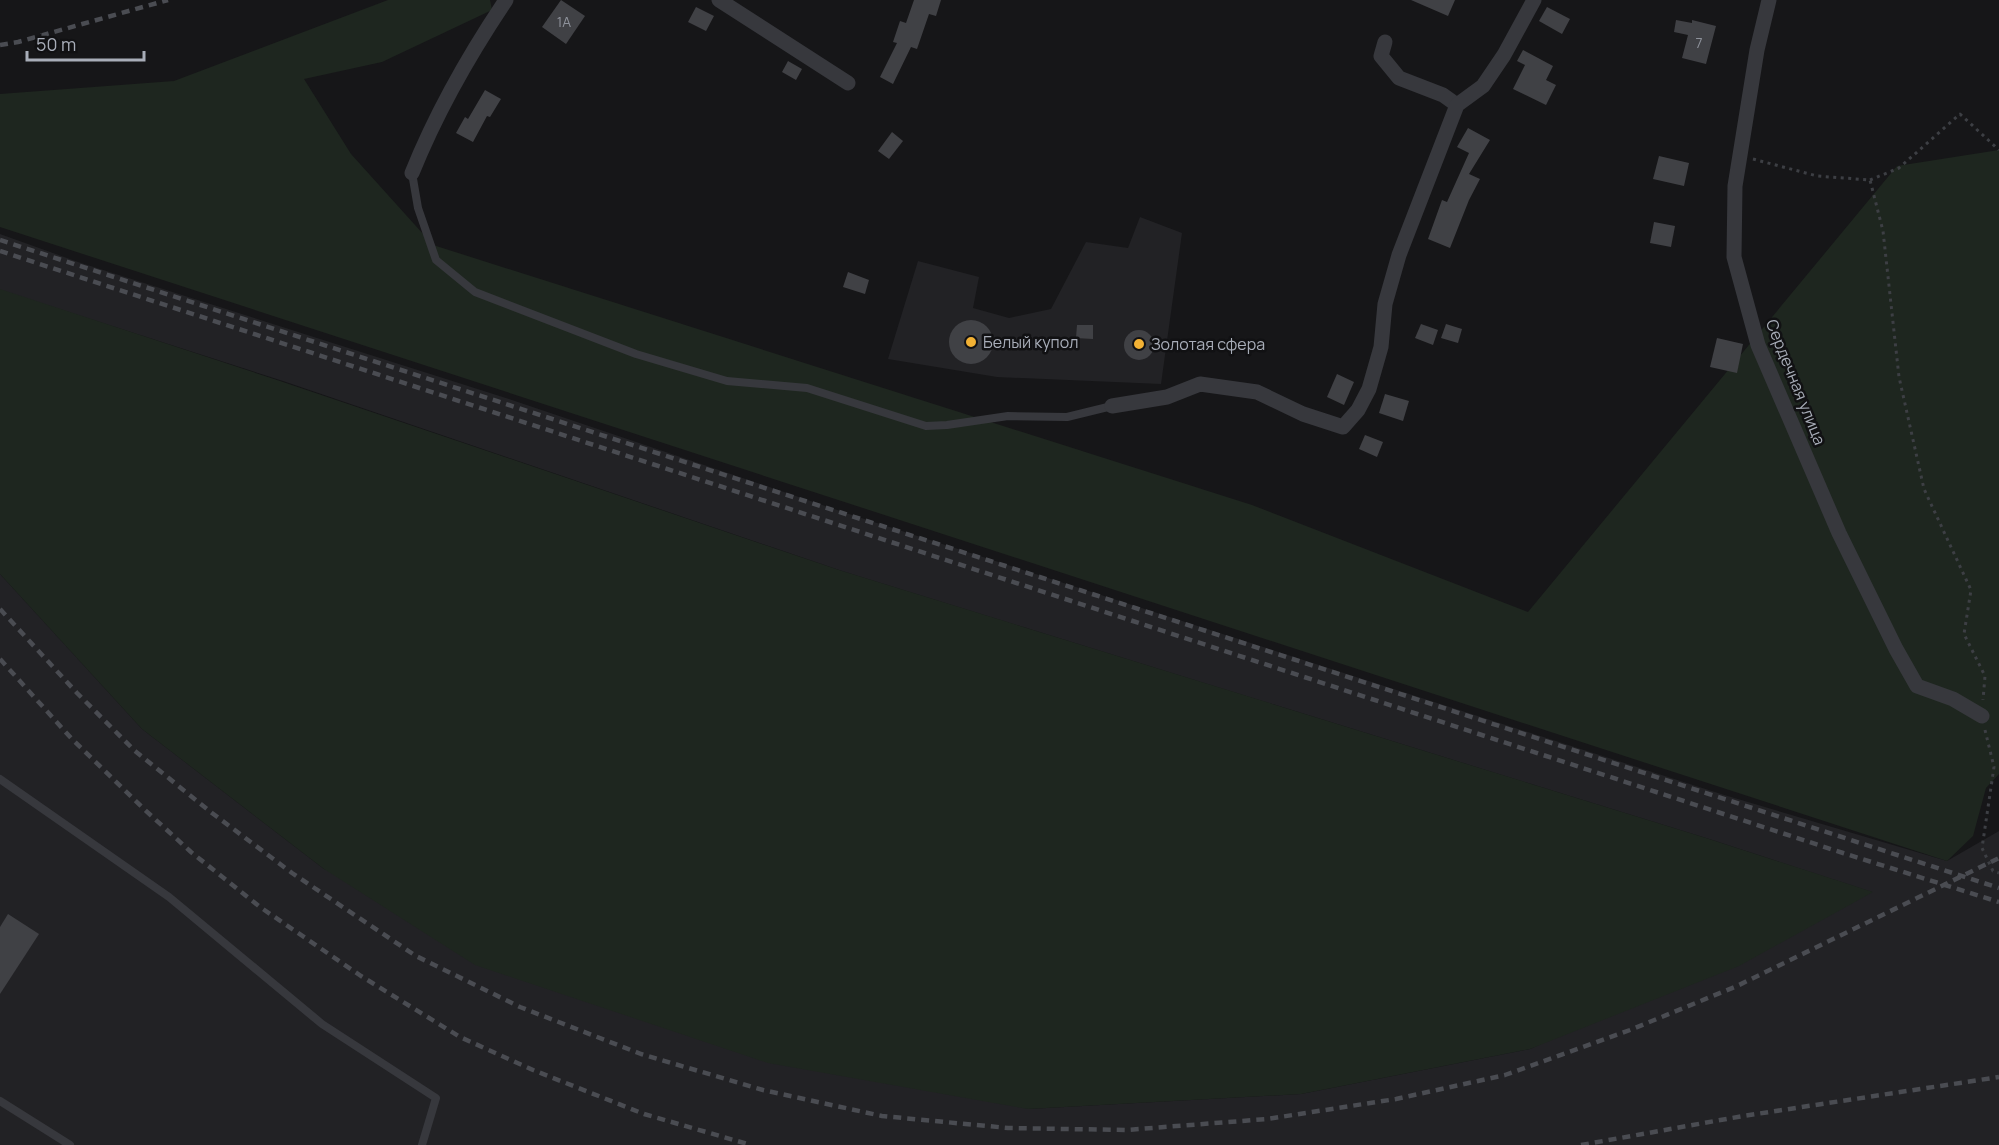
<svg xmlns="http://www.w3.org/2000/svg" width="1999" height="1145" viewBox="0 0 1999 1145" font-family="Manrope,sans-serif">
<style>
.built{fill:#222225}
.green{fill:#1e261f}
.building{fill:#404145}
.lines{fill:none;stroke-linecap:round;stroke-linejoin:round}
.path{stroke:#3d3f44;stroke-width:3;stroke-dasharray:3 4.5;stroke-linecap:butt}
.lane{stroke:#37383d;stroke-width:8}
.street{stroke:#37383d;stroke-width:15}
.rail{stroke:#4a4c52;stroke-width:4.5;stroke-dasharray:8 6;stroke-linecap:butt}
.poi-dot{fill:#f2b134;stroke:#111113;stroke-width:2}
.labels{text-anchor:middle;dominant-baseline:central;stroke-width:5;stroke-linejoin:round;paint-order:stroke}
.number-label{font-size:14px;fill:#8e929b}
.poi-label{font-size:16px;fill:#a8adb8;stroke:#111113;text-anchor:start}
.street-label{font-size:16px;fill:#a8adb8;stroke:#111113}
</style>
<rect width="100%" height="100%" fill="#161618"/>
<g class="built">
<polygon points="1140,217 1182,233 1161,384 997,377 888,359 918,261 979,277 973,308 1009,318 1051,309 1086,242 1128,248"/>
<polygon points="0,234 78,262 509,399 852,515 1721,794 1947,861 1999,831 1999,1145 0,1145 0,574 142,729 324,869 1028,1109 1301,1094 1530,1049 1872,892 1706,838 842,571 283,381 0,290"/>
</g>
<g class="green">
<polygon points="388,0 490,0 492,10 382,62 304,79 351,154 433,245 1252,505 1528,612 1897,166 1999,150 1999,774 1986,788 1973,836 1947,861 0,227 0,94 174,81"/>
<polygon points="0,289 277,380 839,570 1706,838 1873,892 1739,966 1530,1049 1301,1094 1028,1109 768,1063 475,965 324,869 142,729 0,574"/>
</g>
<g class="building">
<polygon points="561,0 585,16 566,44 542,27"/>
<polygon points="914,0 941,0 936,16 929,14 917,49 911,47 893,84 880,77 897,43 893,42 900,21 906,23"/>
<polygon points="1411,0 1455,0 1448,16"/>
<polygon points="696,7 714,16 706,31 688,22"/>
<polygon points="1547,7 1570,19 1562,34 1539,21"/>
<polygon points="1676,20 1692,23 1692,20 1716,26 1706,64 1682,58 1688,35 1674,32"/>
<polygon points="1523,50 1553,66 1546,80 1556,85 1546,105 1513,89 1525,65 1517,61"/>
<polygon points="788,61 802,69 796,80 782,72"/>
<polygon points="485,90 501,99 490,117 487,116 473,142 456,133 465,117 468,119"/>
<polygon points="1468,128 1490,140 1469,174 1480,179 1469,200 1450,248 1428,239 1442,200 1447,202 1469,153 1457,147"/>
<polygon points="892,132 903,141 889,159 878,151"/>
<polygon points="1659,156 1689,163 1684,186 1653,179"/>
<polygon points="1654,222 1675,226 1671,247 1650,243"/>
<polygon points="848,272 869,280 865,294 843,287"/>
<circle cx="971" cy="342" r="22"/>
<polygon points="1421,324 1438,330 1433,345 1415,338"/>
<polygon points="1446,324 1462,329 1458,343 1441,338"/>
<polygon points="1077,325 1093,325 1093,339 1076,338"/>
<circle cx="1139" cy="345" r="15"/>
<polygon points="1717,338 1743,344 1737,373 1710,367"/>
<polygon points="1337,374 1354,382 1344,405 1327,397"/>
<polygon points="1385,394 1409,401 1403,421 1379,413"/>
<polygon points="1365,435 1383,442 1377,457 1359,449"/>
<polygon points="8,914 39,934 0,994 0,927"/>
</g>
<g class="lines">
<g class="path">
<polyline points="1753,159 1817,176 1870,180 1883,231 1899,377 1924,489 1971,590 1964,634 1985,676 1983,700"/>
<polyline points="1870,180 1899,168 1960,114 1999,150"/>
<polyline points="1985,730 1994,767 1982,848 1993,871 1999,873"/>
</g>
<g class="lane">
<polyline points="412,173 418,208 436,260 475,292 636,354 727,381 807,388 926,426 947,425 1008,416 1067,417 1112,406"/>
<polyline points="0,779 169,897 322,1024 436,1098 422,1145"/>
<polyline points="0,1101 70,1145"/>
</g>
<g class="street">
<polyline points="719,0 848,83"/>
<polyline points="1769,0 1757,50 1735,186 1734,257 1758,345 1839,533 1896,649 1917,686 1953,699 1982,716"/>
<polyline points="1385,42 1381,56 1399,78 1443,95 1457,105"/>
<path d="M412,173C437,111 469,55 506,0"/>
<polyline points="1112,406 1167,397 1200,384 1257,392 1303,414 1343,427 1358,410 1369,389 1381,347 1385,304 1399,255 1457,105 1483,86 1504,55 1534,0"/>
</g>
<g class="rail">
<polyline points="0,45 18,42 168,0"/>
<polyline points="0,240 1999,888"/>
<polyline points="0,251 1843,853 1999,902"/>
<polyline points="0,609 77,693 135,751 212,813 292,873 416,956 520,1007 641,1054 763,1090 882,1116 1008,1128 1126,1130 1267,1119 1396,1099 1505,1075 1630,1030 1737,986 1999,858"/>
<polyline points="0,659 71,738 145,810 191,852 260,907 361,976 460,1037 533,1070 644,1114 751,1145"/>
<polyline points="1581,1145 1743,1116 1999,1077"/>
</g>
</g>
<g class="poi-dot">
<circle cx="971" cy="342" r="6"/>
<circle cx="1139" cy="344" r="6"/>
</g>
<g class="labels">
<g class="number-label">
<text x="564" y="21">1А</text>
<text x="1699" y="42">7</text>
</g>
<g class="poi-label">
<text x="983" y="342">Белый купол</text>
<text x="1151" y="344">Золотая сфера</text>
</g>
<g class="street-label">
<text transform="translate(1796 382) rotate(68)">Сердечная улица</text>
</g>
</g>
<path d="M27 51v9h117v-9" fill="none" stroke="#a8adb8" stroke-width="3"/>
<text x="36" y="51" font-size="18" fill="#a8adb8" stroke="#111113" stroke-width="4.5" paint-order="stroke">50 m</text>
</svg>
